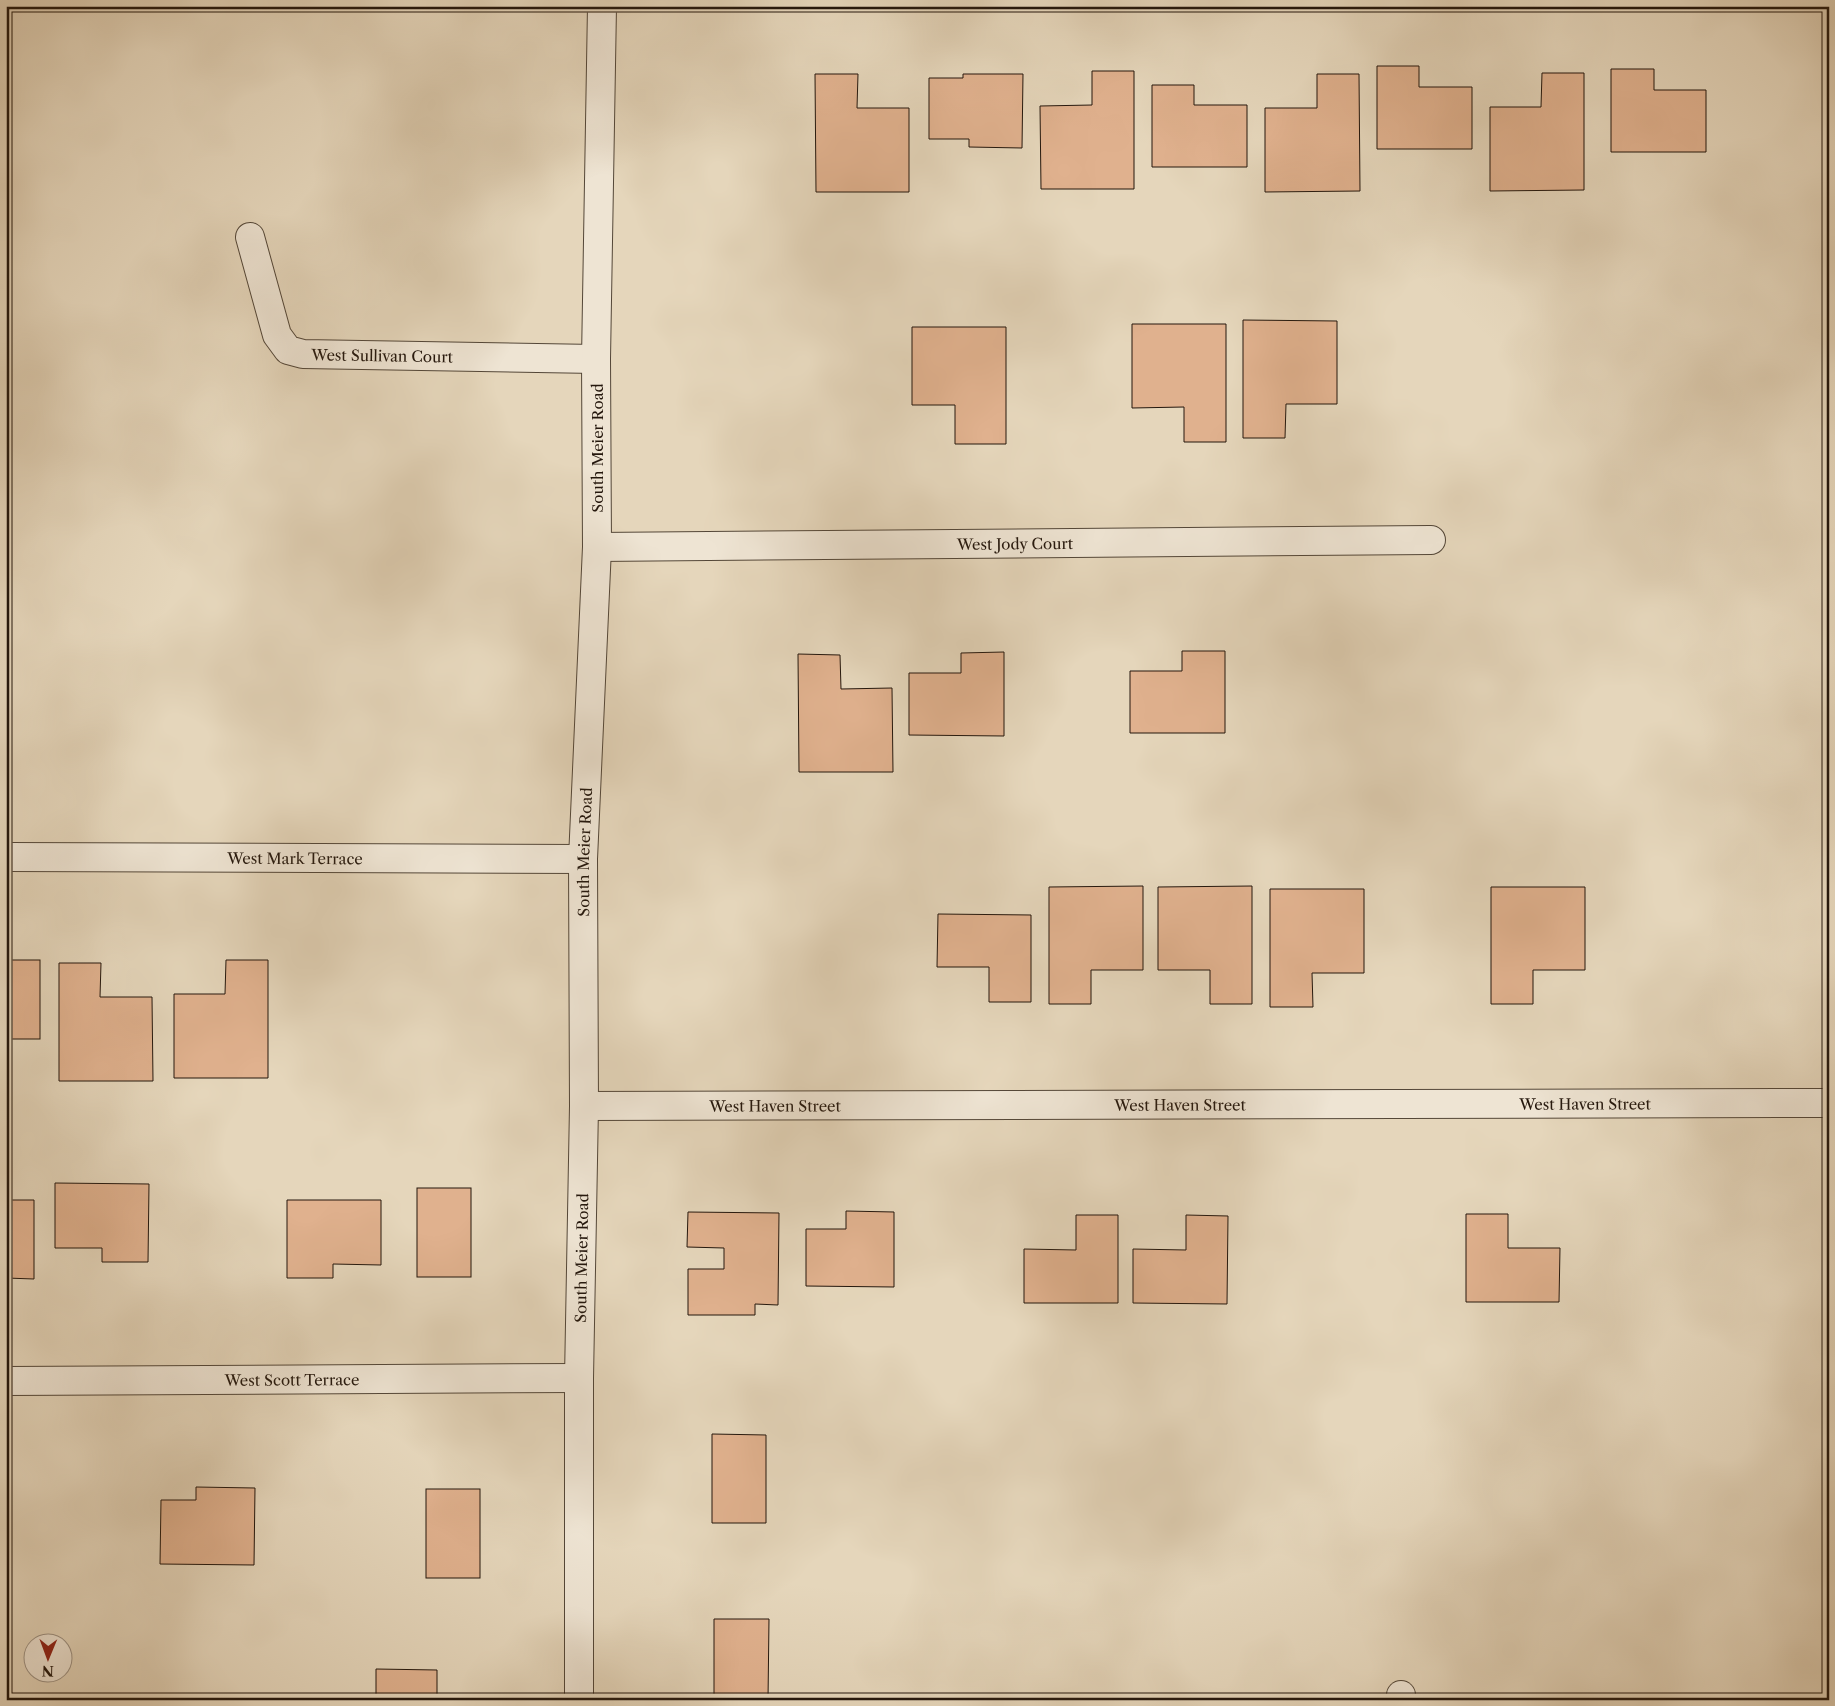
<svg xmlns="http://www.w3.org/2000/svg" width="1835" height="1706" viewBox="0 0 1835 1706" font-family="'Libre Caslon Text',serif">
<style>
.building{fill:#e0b18e;stroke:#24170d}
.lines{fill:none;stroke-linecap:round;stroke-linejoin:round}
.street-casing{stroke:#544738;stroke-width:30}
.street{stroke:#eee4d3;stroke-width:28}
.labels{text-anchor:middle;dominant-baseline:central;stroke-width:4;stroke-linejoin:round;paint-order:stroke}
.street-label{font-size:15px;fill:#24170d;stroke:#eee4d3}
</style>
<rect width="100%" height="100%" fill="#e5d6bb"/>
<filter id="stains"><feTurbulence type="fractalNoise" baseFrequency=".004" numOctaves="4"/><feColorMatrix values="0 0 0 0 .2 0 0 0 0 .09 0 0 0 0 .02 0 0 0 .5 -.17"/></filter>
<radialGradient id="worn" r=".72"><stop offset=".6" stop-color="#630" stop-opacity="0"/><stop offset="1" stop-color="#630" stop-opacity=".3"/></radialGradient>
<g class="building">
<polygon points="1377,66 1419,66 1419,87 1472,87 1472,149 1377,149"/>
<polygon points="1611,69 1654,69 1654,90 1706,90 1706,152 1611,152"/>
<polygon points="1092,71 1134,71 1134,189 1041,189 1040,106 1092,105"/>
<polygon points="1542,73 1584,73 1584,190 1490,191 1490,107 1541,107"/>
<polygon points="815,74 858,74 857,108 909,108 909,192 816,192"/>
<polygon points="963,74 1023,74 1022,148 969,147 969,139 929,139 929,78 963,78"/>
<polygon points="1317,74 1359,74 1360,191 1265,192 1265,108 1317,108"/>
<polygon points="1152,85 1194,85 1194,105 1247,105 1247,167 1152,167"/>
<polygon points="1243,320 1337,321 1337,404 1286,404 1285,438 1243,438"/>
<polygon points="1132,324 1226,324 1226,442 1184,442 1184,407 1132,408"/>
<polygon points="912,327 1006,327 1006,444 955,444 955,405 912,405"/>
<polygon points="1182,651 1225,651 1225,733 1130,733 1130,671 1182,671"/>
<polygon points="1004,652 1004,736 909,735 909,673 961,673 961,653"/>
<polygon points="798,654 840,655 841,689 892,688 893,772 799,772"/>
<polygon points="1143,886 1143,970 1091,970 1091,1004 1049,1004 1049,887"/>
<polygon points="1252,886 1252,1004 1210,1004 1210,970 1158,970 1158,887"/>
<polygon points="1491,887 1585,887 1585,970 1533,970 1533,1004 1491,1004"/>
<polygon points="1270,889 1364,889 1364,973 1312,973 1313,1007 1270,1007"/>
<polygon points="938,914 1031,915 1031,1002 989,1002 989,967 937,967"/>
<rect x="6" y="960" width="34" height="79"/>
<polygon points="226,960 268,960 268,1078 174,1078 174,994 225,994"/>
<polygon points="59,963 101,963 100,997 152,997 153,1081 59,1081"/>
<polygon points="55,1183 149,1184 148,1262 102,1262 102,1248 55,1248"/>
<rect x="417" y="1188" width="54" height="89"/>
<polygon points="6,1200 34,1200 34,1279 6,1278"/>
<polygon points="287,1200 381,1200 381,1265 333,1264 333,1278 287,1278"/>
<polygon points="846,1211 894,1212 894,1287 806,1286 806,1229 846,1229"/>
<polygon points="688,1212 779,1213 778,1305 755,1304 755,1315 688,1315 688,1269 724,1269 724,1248 687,1247"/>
<polygon points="1466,1214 1508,1214 1508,1248 1560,1248 1559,1302 1466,1302"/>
<polygon points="1076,1215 1118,1215 1118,1303 1024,1303 1024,1249 1076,1250"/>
<polygon points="1186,1215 1228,1216 1227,1304 1133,1303 1133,1249 1186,1250"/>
<polygon points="712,1434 766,1435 766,1523 712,1523"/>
<polygon points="196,1487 255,1488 254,1565 160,1564 161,1500 196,1500"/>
<rect x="426" y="1489" width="54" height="89"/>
<polygon points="714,1619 769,1619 768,1700 714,1700"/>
<polygon points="376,1669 437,1670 437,1700 376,1700"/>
</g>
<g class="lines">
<g class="street-casing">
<g id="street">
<path id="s1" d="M250,237L277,335L288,350L303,354L596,359"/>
<path id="s2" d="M597,547L1431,540"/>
<path id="s3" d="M6,857L583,859"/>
<path id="s4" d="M584,1106L1829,1103"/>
<path id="s5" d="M6,1381L579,1378"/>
<path id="s6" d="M579,1700V1378L584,1106L583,859L597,547L596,359L602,6"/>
<polyline points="1401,1700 1401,1695"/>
</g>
</g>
<use href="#street" class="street"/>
</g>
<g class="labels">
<g class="street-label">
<text stroke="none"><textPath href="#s1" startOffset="215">West Sullivan Court</textPath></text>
<text transform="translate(597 448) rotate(-90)">South Meier Road</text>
<text stroke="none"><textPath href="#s2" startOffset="418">West Jody Court</textPath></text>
<text stroke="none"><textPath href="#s6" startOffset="848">South Meier Road</textPath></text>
<text stroke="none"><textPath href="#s3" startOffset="289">West Mark Terrace</textPath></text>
<text stroke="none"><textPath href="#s4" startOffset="1001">West Haven Street</textPath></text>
<text stroke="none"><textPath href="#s4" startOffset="191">West Haven Street</textPath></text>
<text stroke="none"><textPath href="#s4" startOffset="596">West Haven Street</textPath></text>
<text stroke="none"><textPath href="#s6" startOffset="442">South Meier Road</textPath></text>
<text stroke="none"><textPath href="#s5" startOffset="286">West Scott Terrace</textPath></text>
</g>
</g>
<rect width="1835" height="1706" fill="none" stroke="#e5d6bb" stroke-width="25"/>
<rect x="8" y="8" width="1820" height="1691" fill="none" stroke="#24170d" stroke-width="2.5"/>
<rect x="12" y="12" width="1810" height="1681" fill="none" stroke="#24170d"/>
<g transform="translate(48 1658) rotate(181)"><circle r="24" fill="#eee4d3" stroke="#9d9284"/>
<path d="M0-4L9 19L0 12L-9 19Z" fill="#8f2418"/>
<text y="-8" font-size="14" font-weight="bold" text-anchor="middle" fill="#24170d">N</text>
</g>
<rect width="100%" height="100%" filter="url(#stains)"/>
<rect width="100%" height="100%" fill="url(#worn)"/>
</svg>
